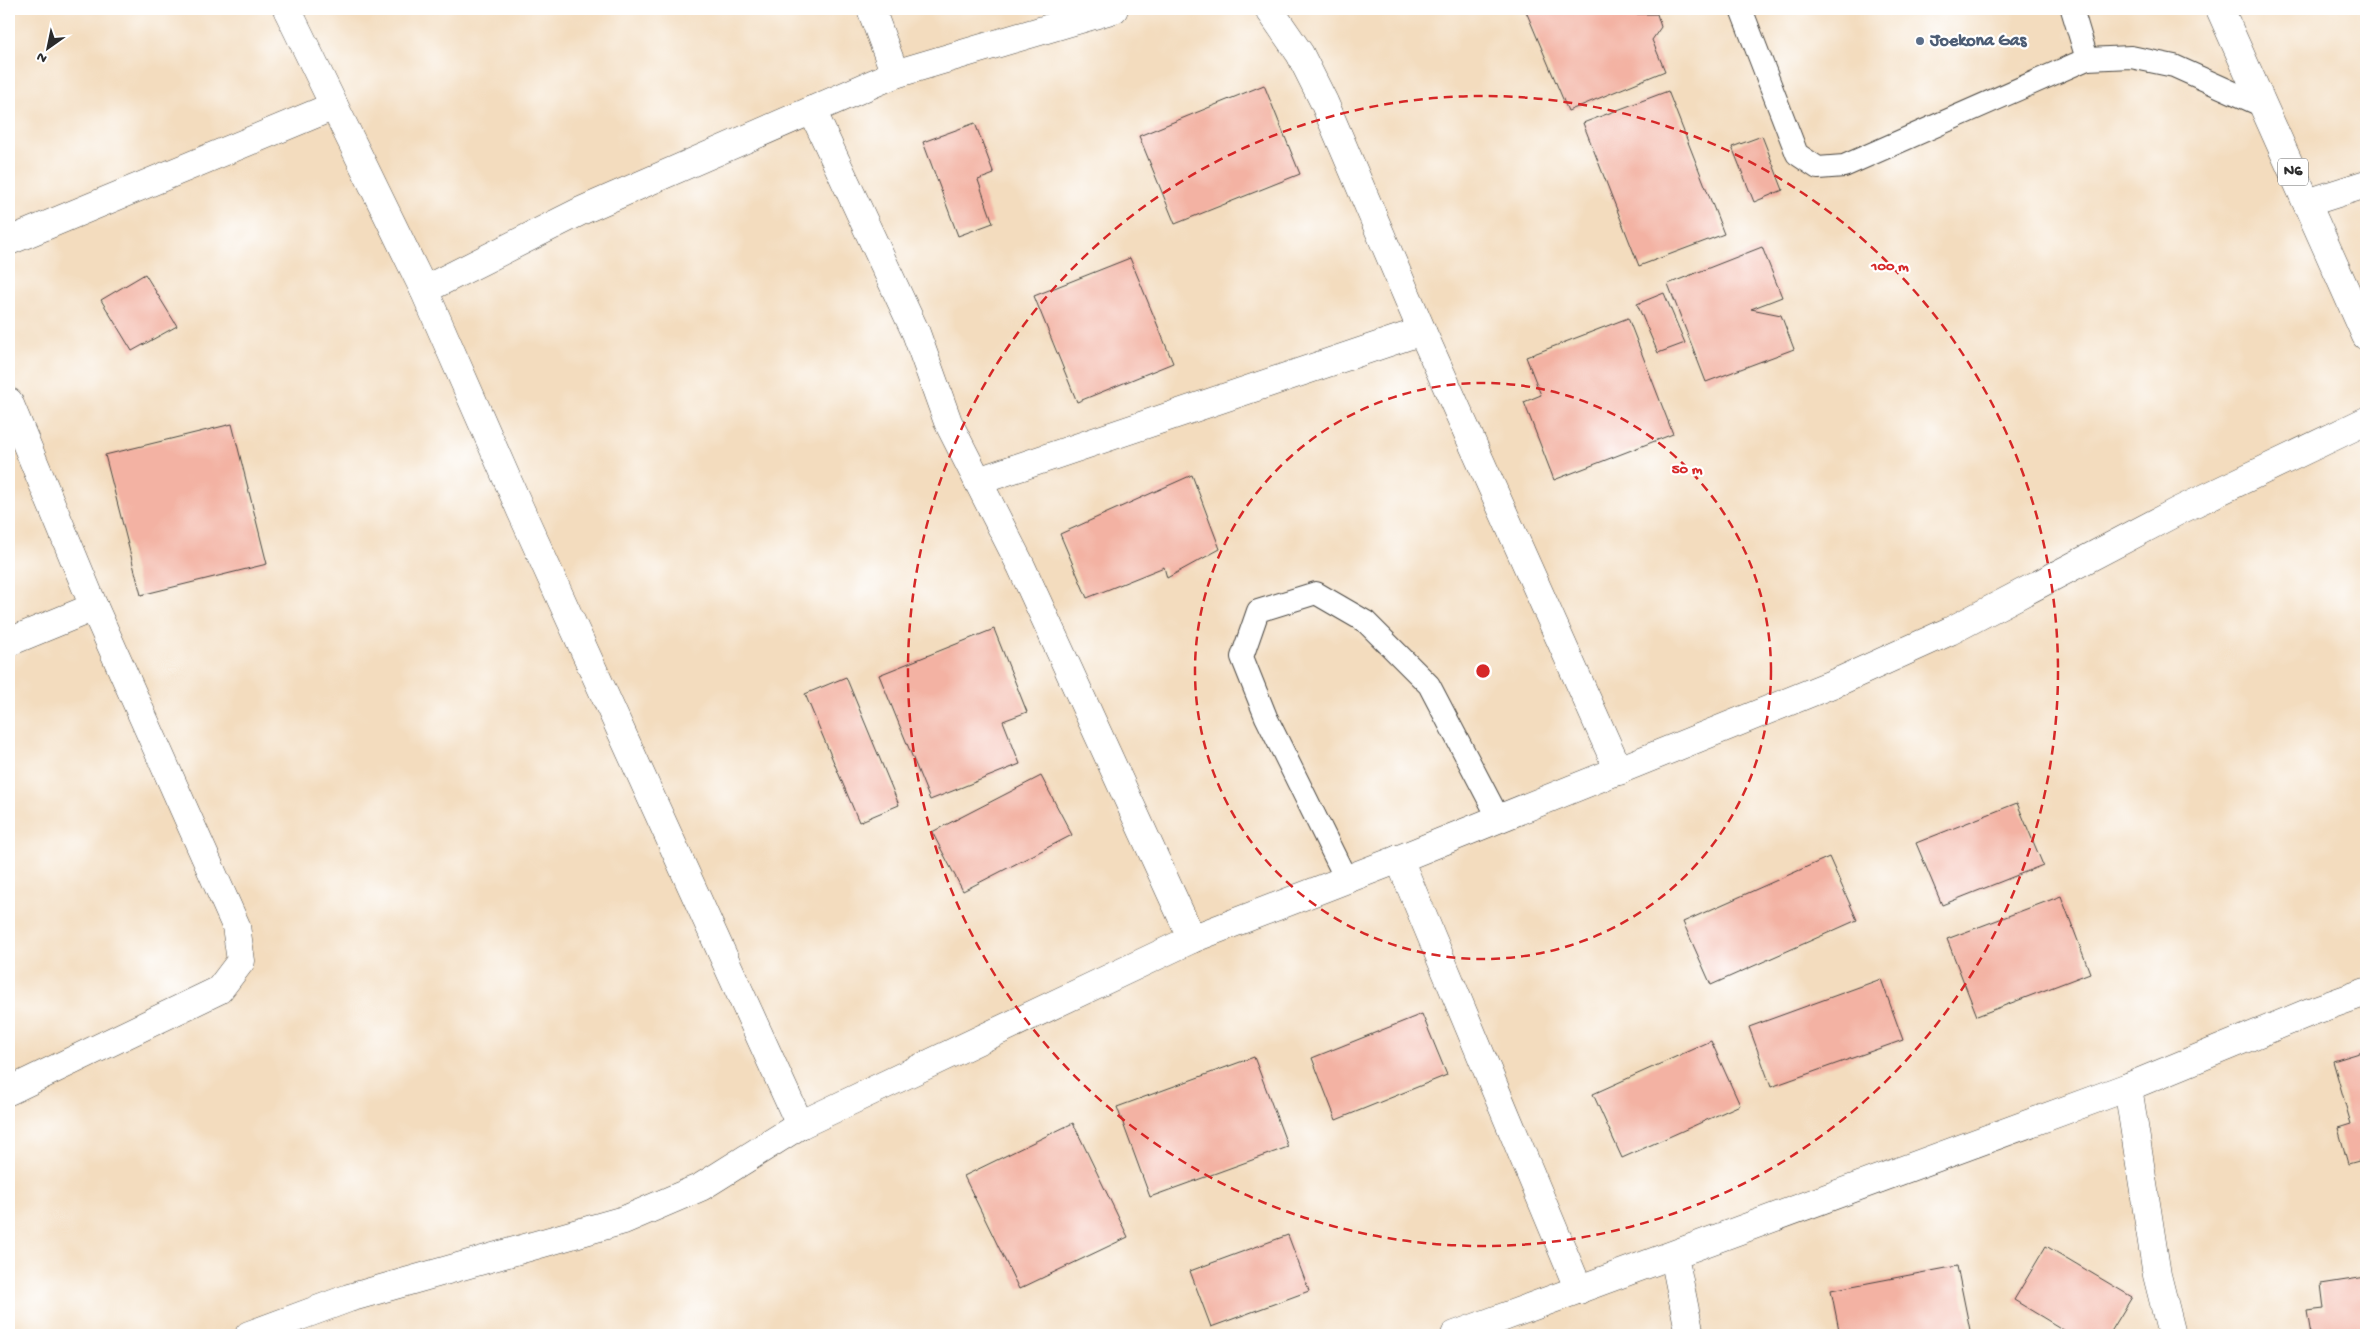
<svg xmlns="http://www.w3.org/2000/svg" width="2375" height="1344" viewBox="0 0 2375 1344" font-family="'Gochi Hand',sans-serif">
<style>
.building{fill:#f3b2a3}
.lines{fill:none;stroke-linecap:round;stroke-linejoin:round}
.lane-casing{stroke:#494641;stroke-width:24}
.street-casing{stroke:#494641;stroke-width:29}
.primary-casing{stroke:#494641;stroke-width:29}
.lane{stroke:#fff;stroke-width:22}
.street{stroke:#fff;stroke-width:28}
.primary{stroke:#fff;stroke-width:28}
.ring{fill:none;stroke:#d62828;stroke-width:2.5;stroke-dasharray:9 6}
.service-dot{fill:#5c6f8a;stroke:#fff;stroke-width:2}
.labels{text-anchor:middle;dominant-baseline:central;stroke-width:4.5;stroke-linejoin:round;paint-order:stroke}
.shield{fill:#fff;stroke:#6b6b6b;stroke-width:1}
.shield-label{font-size:16px;font-weight:bold;fill:#2b2b2b}
.service-label{font-size:18px;font-weight:bold;fill:#4e5e75;stroke:#fff;text-anchor:start}
.centre{fill:#d62828;stroke:#fff;stroke-width:2.5}
.ring-label{font-size:15px;text-anchor:middle;font-weight:bold;fill:#d62828;stroke:#fff;stroke-width:4.5;stroke-linejoin:round;paint-order:stroke}
</style>
<rect width="100%" height="100%" fill="#fff"/>
<filter id="ink" filterUnits="userSpaceOnUse"><feTurbulence type="fractalNoise" baseFrequency=".02" numOctaves="2"/><feDisplacementMap in="SourceGraphic" scale="10" xChannelSelector="R" yChannelSelector="G"/><feConvolveMatrix kernelMatrix="1 2 1 2 8 2 1 2 1" color-interpolation-filters="sRGB"/></filter>
<filter id="wash" filterUnits="userSpaceOnUse"><feTurbulence type="fractalNoise" baseFrequency=".0096" numOctaves="4" result="noise"/><feDisplacementMap in="SourceGraphic" scale="20" xChannelSelector="R" yChannelSelector="G"/><feGaussianBlur stdDeviation="1.12" result="paint"/><feColorMatrix in="noise" values="0 0 0 0 0 0 0 0 0 0 0 0 0 0 0 0 0 1.4 0 .05"/><feComposite in="paint" operator="in"/></filter>
<g filter="url(#wash)">
<rect width="100%" height="100%" fill="#f3dcbe"/>
<g id="blocks">
<g class="building">
<polygon points="1525,9 1632,9 1633,14 1657,14 1661,27 1652,40 1665,71 1568,111"/>
<polygon points="1264,85 1300,174 1175,224 1139,136"/>
<polygon points="1668,91 1724,234 1639,266 1583,123"/>
<polygon points="975,123 994,174 978,180 993,223 958,236 923,142"/>
<polygon points="1762,136 1783,190 1754,202 1732,147"/>
<polygon points="1762,247 1782,297 1751,309 1781,315 1794,349 1706,382 1668,284"/>
<polygon points="1130,258 1173,363 1077,402 1034,296"/>
<polygon points="145,274 177,326 132,351 101,300"/>
<polygon points="1664,293 1685,343 1658,353 1637,304"/>
<polygon points="1628,318 1673,434 1554,480 1524,402 1541,395 1526,357"/>
<polygon points="232,424 267,564 141,595 105,455"/>
<polygon points="1192,475 1220,549 1167,578 1164,567 1087,598 1060,534"/>
<polygon points="994,629 1027,712 1003,721 1020,764 930,800 879,675"/>
<polygon points="846,677 899,805 859,822 805,694"/>
<polygon points="1041,776 1072,835 963,891 932,832"/>
<polygon points="2017,803 2043,865 1942,905 1916,843"/>
<polygon points="1829,857 1857,920 1711,985 1683,922"/>
<polygon points="2061,896 2090,973 1977,1016 1947,939"/>
<polygon points="1881,979 1903,1040 1771,1087 1749,1027"/>
<polygon points="1422,1014 1447,1075 1336,1120 1312,1058"/>
<polygon points="1711,1041 1740,1105 1622,1158 1593,1094"/>
<polygon points="2366,1051 2366,1159 2348,1164 2338,1128 2351,1124 2333,1061"/>
<polygon points="1254,1057 1288,1147 1150,1197 1117,1107"/>
<polygon points="1073,1123 1128,1237 1019,1289 964,1176"/>
<polygon points="1288,1235 1309,1291 1211,1327 1190,1271"/>
<polygon points="2046,1246 2132,1297 2109,1335 2072,1335 2014,1300"/>
<polygon points="1957,1266 1971,1335 1840,1335 1831,1290"/>
<polygon points="2366,1277 2366,1335 2311,1335 2307,1311 2324,1309 2321,1284"/>
</g>
</g>
</g>
<g filter="url(#ink)">
<use href="#blocks" fill-opacity="0" stroke="#494641" stroke-width="1"/>
<g class="lines">
<g class="lane-casing">
<g id="lane">
<polyline points="1741,9 1797,154 1818,168 1844,166 2087,59"/>
<polyline points="2072,9 2087,59 2131,57 2174,66 2263,106"/>
<polyline points="1346,879 1266,717 1242,657 1258,611 1316,593 1366,622 1429,685 1499,819"/>
</g>
</g>
<g class="street-casing">
<g id="street">
<polyline points="287,9 424,290 521,511 800,1125"/>
<polyline points="871,9 895,74"/>
<polyline points="1269,9 1300,54 1324,102 1422,331 1619,771"/>
<polyline points="812,110 916,333 948,422 1021,566 1192,939"/>
<polyline points="2307,203 2366,184"/>
<polyline points="9,241 334,106"/>
<polyline points="424,290 583,210 895,74 1114,9"/>
<polyline points="9,402 94,607 236,926 241,961 219,990 9,1091"/>
<polyline points="978,481 1422,331"/>
<polyline points="9,642 94,607"/>
<polyline points="1399,859 1579,1290"/>
<polyline points="2128,1087 2157,1275 2172,1335"/>
<polyline points="1674,1256 1690,1335"/>
<polyline points="249,1335 349,1298 624,1220 701,1187 800,1125 1192,939 1399,859 1842,680 1950,631 2178,511 2366,421"/>
<polyline points="1455,1335 2128,1087 2310,1012 2366,992"/>
</g>
</g>
<g class="primary-casing">
<polyline id="primary" points="2220,9 2366,336"/>
</g>
<use href="#lane" class="lane"/>
<use href="#street" class="street"/>
<use href="#primary" class="primary"/>
</g>
</g>
<g class="ring">
<circle cx="1483" cy="671" r="288"/>
<circle cx="1483" cy="671" r="575"/>
</g>
<circle class="service-dot" cx="1920" cy="41" r="5"/>
<g class="labels">
<rect class="shield" x="2278" y="158.5" width="30" height="27" rx="4"/>
<g class="shield-label">
<text x="2293" y="172">N6</text>
</g>
<g class="service-label">
<text x="1930" y="41">Joekona Gas</text>
</g>
</g>
<circle cx="1483" cy="671" r="8" class="centre"/>
<g class="ring-label">
<text x="1890" y="270">100 m</text>
<text x="1687" y="473">50 m</text>
</g>
<rect width="2375" height="1344" fill="none" stroke="#fff" stroke-width="30"/>
<g transform="translate(48 48) rotate(213)" stroke="#ffffff" stroke-width="4" paint-order="stroke">
<path d="M0-4L9 19L0 12L-9 19Z" fill="#2b2b2b"/>
<text y="-8" font-size="14" font-weight="bold" text-anchor="middle" fill="#2b2b2b">N</text>
</g>
</svg>
